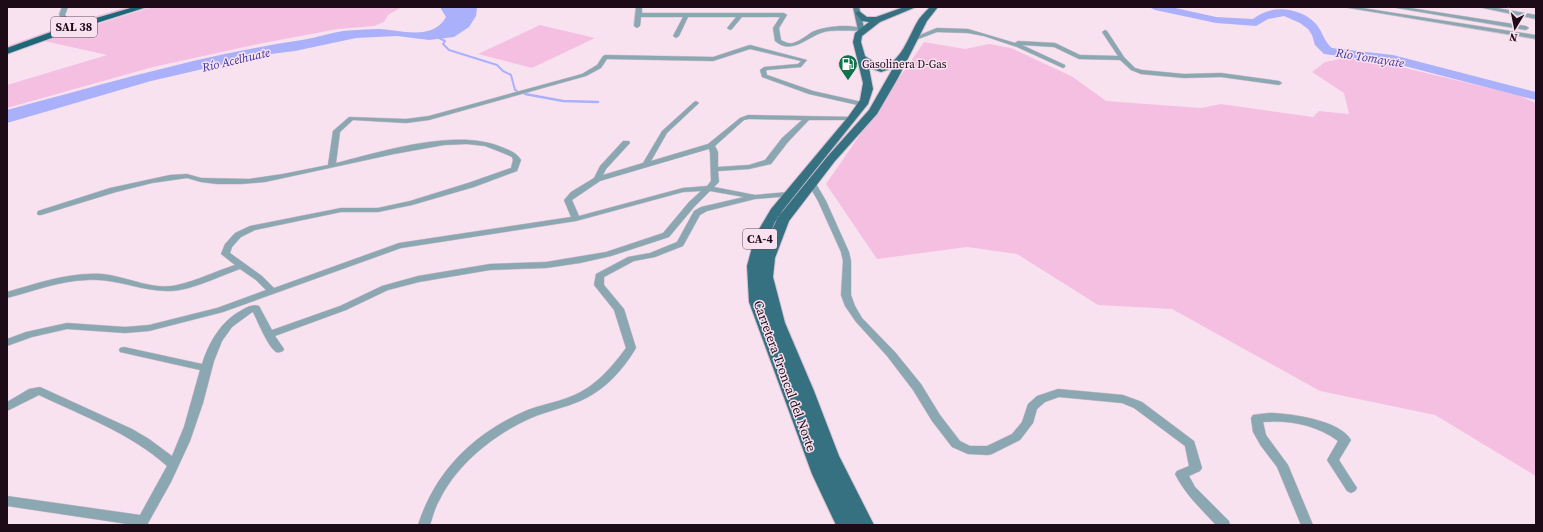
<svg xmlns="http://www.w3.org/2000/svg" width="1543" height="532" viewBox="0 0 1543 532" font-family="'Source Serif 4',serif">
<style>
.green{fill:#f5bfe2}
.water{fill:#aab1fa}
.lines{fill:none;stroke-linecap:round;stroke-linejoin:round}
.stream-far1{stroke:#aab1fa;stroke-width:2}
.stream{stroke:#aab1fa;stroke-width:2.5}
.river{fill:#aab1fa;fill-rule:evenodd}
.minor-casing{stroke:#d6c0cd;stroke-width:1}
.tertiary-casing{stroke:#d6c0cd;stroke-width:1}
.secondary-casing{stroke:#d6c0cd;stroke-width:2}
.primary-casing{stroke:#d6c0cd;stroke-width:2}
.trunk-casing{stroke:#d6c0cd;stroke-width:2}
.minor{fill:#8ba8b2;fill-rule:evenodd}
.tertiary{fill:#8ba8b2;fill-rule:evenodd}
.secondary{fill:#5b8896;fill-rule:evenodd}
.primary{fill:#367182;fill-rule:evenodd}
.trunk{fill:#1e677a;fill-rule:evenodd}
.labels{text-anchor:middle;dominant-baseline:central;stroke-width:3;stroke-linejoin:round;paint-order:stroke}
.far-poi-label{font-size:11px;fill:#1e0b18;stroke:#f9e2f0;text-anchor:start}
.shield{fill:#f9e2f0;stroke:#604c59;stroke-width:1}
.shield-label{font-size:12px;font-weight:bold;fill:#1e0b18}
.far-water-label{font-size:12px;font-style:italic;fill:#3b339b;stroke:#f9e2f0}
.street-label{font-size:13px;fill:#1e0b18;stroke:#f9e2f0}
</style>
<rect width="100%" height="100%" fill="#f9e2f0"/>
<g class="green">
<polygon points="127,7 137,7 7,49 7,46 72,23"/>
<polygon points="152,7 402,7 388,15 384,22 374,26 338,29 258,44 153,67 7,108 7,85 107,55 44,41"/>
<polygon points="540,25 595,38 532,68 478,54"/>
<polygon points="924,42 965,49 989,44 1011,48 1073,77 1106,101 1201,108 1221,104 1313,117 1319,111 1349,114 1344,93 1312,72 1325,62 1345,58 1376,61 1518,95 1536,103 1536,476 1435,415 1320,391 1172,309 1098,305 1017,254 967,247 877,259 826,184"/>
</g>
<path class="water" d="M440,7L477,8L476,16L469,27L454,37L429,40L397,36L356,38L295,51L263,55L151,81L7,123V110C105,84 201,55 302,40C316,38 329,33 343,31C355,30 367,29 379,29C401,30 433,41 446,17Z"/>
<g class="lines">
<polyline class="stream-far1" points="439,38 445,41 443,44 449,50 497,65 503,71 511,75 515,90 517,91"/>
<polyline class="stream" points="525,94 563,101 598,102"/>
<path class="river" d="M1149,7H1171L1216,17L1253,19C1271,4 1300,7 1316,24C1323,32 1324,42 1332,48L1393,55L1536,92V100L1393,63L1324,54L1315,45L1312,35L1308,29L1300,23L1284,16L1268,19L1256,26L1216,23L1155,10Z"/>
<g class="minor-casing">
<g id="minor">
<polygon points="62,7 68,7 65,15 72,22 72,24 68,24 59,15"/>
<path d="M636,7H642V13H784L787,15L779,28L781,40C785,42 788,44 793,43C800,41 806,36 812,32C825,26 853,23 865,30C862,32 834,29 824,32C808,36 792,56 775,41L773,28L780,17H742L732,29L730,30L727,28L736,17H688L679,36L676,38L673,36L683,17H641L640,26L637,28L634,26Z"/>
<polygon points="1343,7 1356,7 1536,35 1536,39"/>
<polygon points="1391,7 1404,7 1526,26 1529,28 1526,30"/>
<polygon points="937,28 968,29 1015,43 1018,41 1055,43 1080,55 1118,56 1102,32 1105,30 1107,31 1124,57 1135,68 1142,70 1184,74 1221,73 1279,81 1282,83 1279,85 1221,77 1184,78 1141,74 1131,70 1120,60 1079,59 1054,47 1022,45 1065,65 1065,67 1063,68 1017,47 984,36 968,33 937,32 913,41 908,40"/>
<path d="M750,45L807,60L801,67L767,70L766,71L767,75L813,91L862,102L865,104L862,106L809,94L762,77L760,70L764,67L798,64L801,61L750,49L713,61L607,59L601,68L586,76L429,120L406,123L353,120L340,132L336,163C384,151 458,127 504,148C511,151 517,153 521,160L517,171L474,187L412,205L378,212H341L255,230L241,237L232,247L230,253L262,276L274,288L399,243L571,217L564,200L571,192L594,178L600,166L623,141H629L630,143L606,169L603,175L643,163L662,131L694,102L696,101L699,103L667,133L651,161L708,144L740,118L748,115L855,117L856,118L853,120H809L788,142L771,164L749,169L718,171L719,182L714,187L755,195L788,192H791L792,194L791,196L755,199L707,211L700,215L683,246L655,257L634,261L604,277V285L624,309L636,348C623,370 604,391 580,401C564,408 547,411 531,418C495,434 458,463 440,499C435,507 433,516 430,525H418C435,472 472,435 523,412C538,405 556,403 572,396C595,387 612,367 626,348L614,310L594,285L596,274L628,257L650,253L677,242L694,211L701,207L744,197L710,191L695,206L669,237L660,240L611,256L580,263L546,268L490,270L419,282L388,290L346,310L275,336L284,349L283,351C280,352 279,353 276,352C268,347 257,320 253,312L251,313L232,327L222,341L214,361L203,403L190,441L171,482L147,525H134L7,506V496L140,515L167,466C130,433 83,416 39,395L7,411V402L29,389L40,387L132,429L149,439L172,456L184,427L200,370L120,352L119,350L120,348L124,347L202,364C209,342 221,321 242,310C247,307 253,304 259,306L272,330L340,306L382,286L418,276L490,264L546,262L606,252L663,233L689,202L701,191L683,192L576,221L401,248L223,312L149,331L125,333L67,329L32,337L7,346V339L26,332L67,323L125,327L149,325L217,308L266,290L256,280L240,269C220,276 188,292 168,291C140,291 115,278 87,280C59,281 34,291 7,298V292C38,283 70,272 102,274C126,276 153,291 177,285C196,281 216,271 235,265L221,254L225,244L235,233L250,226L341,208H378L410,201L468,183L511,168L513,160L512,157L503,153L485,146L467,144L444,145L394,154L265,182L241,184H217L201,182L187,178L152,183L116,192L41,215H38L37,213L38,211L110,188L170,175L187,174L201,178L249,179L283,174L328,165L333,131L349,117L406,119L429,116L582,74L597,65L603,56L605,55L713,57ZM749,119L802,120L782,138L765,160L749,165L718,167V152L715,146L744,120ZM709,149L710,152L711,181L707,186L683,188L579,216L572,200L600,181Z"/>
<path d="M809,182H815L826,201L849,252L851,261V295L855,306L862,318L895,352L921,384L940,415L960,441L970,446H987L1012,434L1022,422L1028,404L1037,396L1058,389L1123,395L1142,402L1194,441L1202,468L1200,471L1189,476L1195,487L1229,521L1230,525H1216C1201,509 1185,494 1175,474L1177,471L1189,466L1185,446L1134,408L1122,403L1059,397L1045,402L1037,409L1033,423L1020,440L992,454L988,455L968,454L952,447L932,421L913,390L887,356L856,322L845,306L841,295L843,261L841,252L818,201L808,184Z"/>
<path d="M1269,413C1289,413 1340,420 1351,440L1339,460L1357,488L1355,491L1351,493L1347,491L1327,460L1338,441C1316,425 1290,420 1263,422L1266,435L1288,465L1313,525H1301L1277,467L1261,446L1253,432L1251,418L1253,415Z"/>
</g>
</g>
<g class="tertiary-casing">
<polygon id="tertiary" points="1478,7 1492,7 1536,15 1536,19"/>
</g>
<g class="secondary-casing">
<polygon id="secondary" points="853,7 859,7 865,32 858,30"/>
</g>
<g class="primary-casing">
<path id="primary" d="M904,7H916L880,22L862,36L861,42L865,56L880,66C901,66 909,34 919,19C922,15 926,11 930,7H938L927,21L898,78L877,114L835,161L789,221L775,258L773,277L785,323L814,391L839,456L874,525H836L812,474L749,302L747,266L755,236L771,209L848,117L860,100L863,83L853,42L855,33L869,22L862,21L855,13L859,11L867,17H876ZM869,68L881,72L893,68L869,110L827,157L778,217L765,245L775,222L783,210L868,104L873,89Z"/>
</g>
<g class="trunk-casing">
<polygon id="trunk" points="134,7 147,7 68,32 7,54 7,48 62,28"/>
</g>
<use href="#minor" class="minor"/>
<use href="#tertiary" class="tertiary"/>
<use href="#secondary" class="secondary"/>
<use href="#primary" class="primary"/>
<use href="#trunk" class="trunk"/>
</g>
<defs>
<g id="fuel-pin" transform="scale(1)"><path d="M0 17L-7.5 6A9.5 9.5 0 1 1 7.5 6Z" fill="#0f744c" stroke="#f9e2f0"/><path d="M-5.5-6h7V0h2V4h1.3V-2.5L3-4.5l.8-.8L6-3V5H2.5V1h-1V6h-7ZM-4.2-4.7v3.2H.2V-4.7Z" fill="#fff"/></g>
</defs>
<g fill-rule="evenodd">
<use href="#fuel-pin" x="848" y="64"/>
</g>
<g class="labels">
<g class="far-poi-label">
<text x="862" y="64">Gasolinera D-Gas</text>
</g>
<g class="shield">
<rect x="51" y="17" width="46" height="20" rx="3"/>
<rect x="743" y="229" width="34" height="20" rx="3"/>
</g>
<g class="shield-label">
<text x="74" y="27">SAL 38</text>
<text x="760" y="239">CA-4</text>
</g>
<g class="far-water-label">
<text transform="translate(1370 58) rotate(9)">Río Tomayate</text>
<text transform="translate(236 60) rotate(-13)">Río Acelhuate</text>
</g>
<g class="street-label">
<text transform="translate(785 376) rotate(70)">Carretera Troncal del Norte</text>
</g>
</g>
<rect width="1543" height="532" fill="none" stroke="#1e0b18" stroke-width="16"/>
<g transform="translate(1515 28) rotate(190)" stroke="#f9e2f0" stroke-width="3" paint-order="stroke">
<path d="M0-3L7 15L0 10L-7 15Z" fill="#1e0b18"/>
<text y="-6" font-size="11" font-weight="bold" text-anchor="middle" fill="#1e0b18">N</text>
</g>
</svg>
